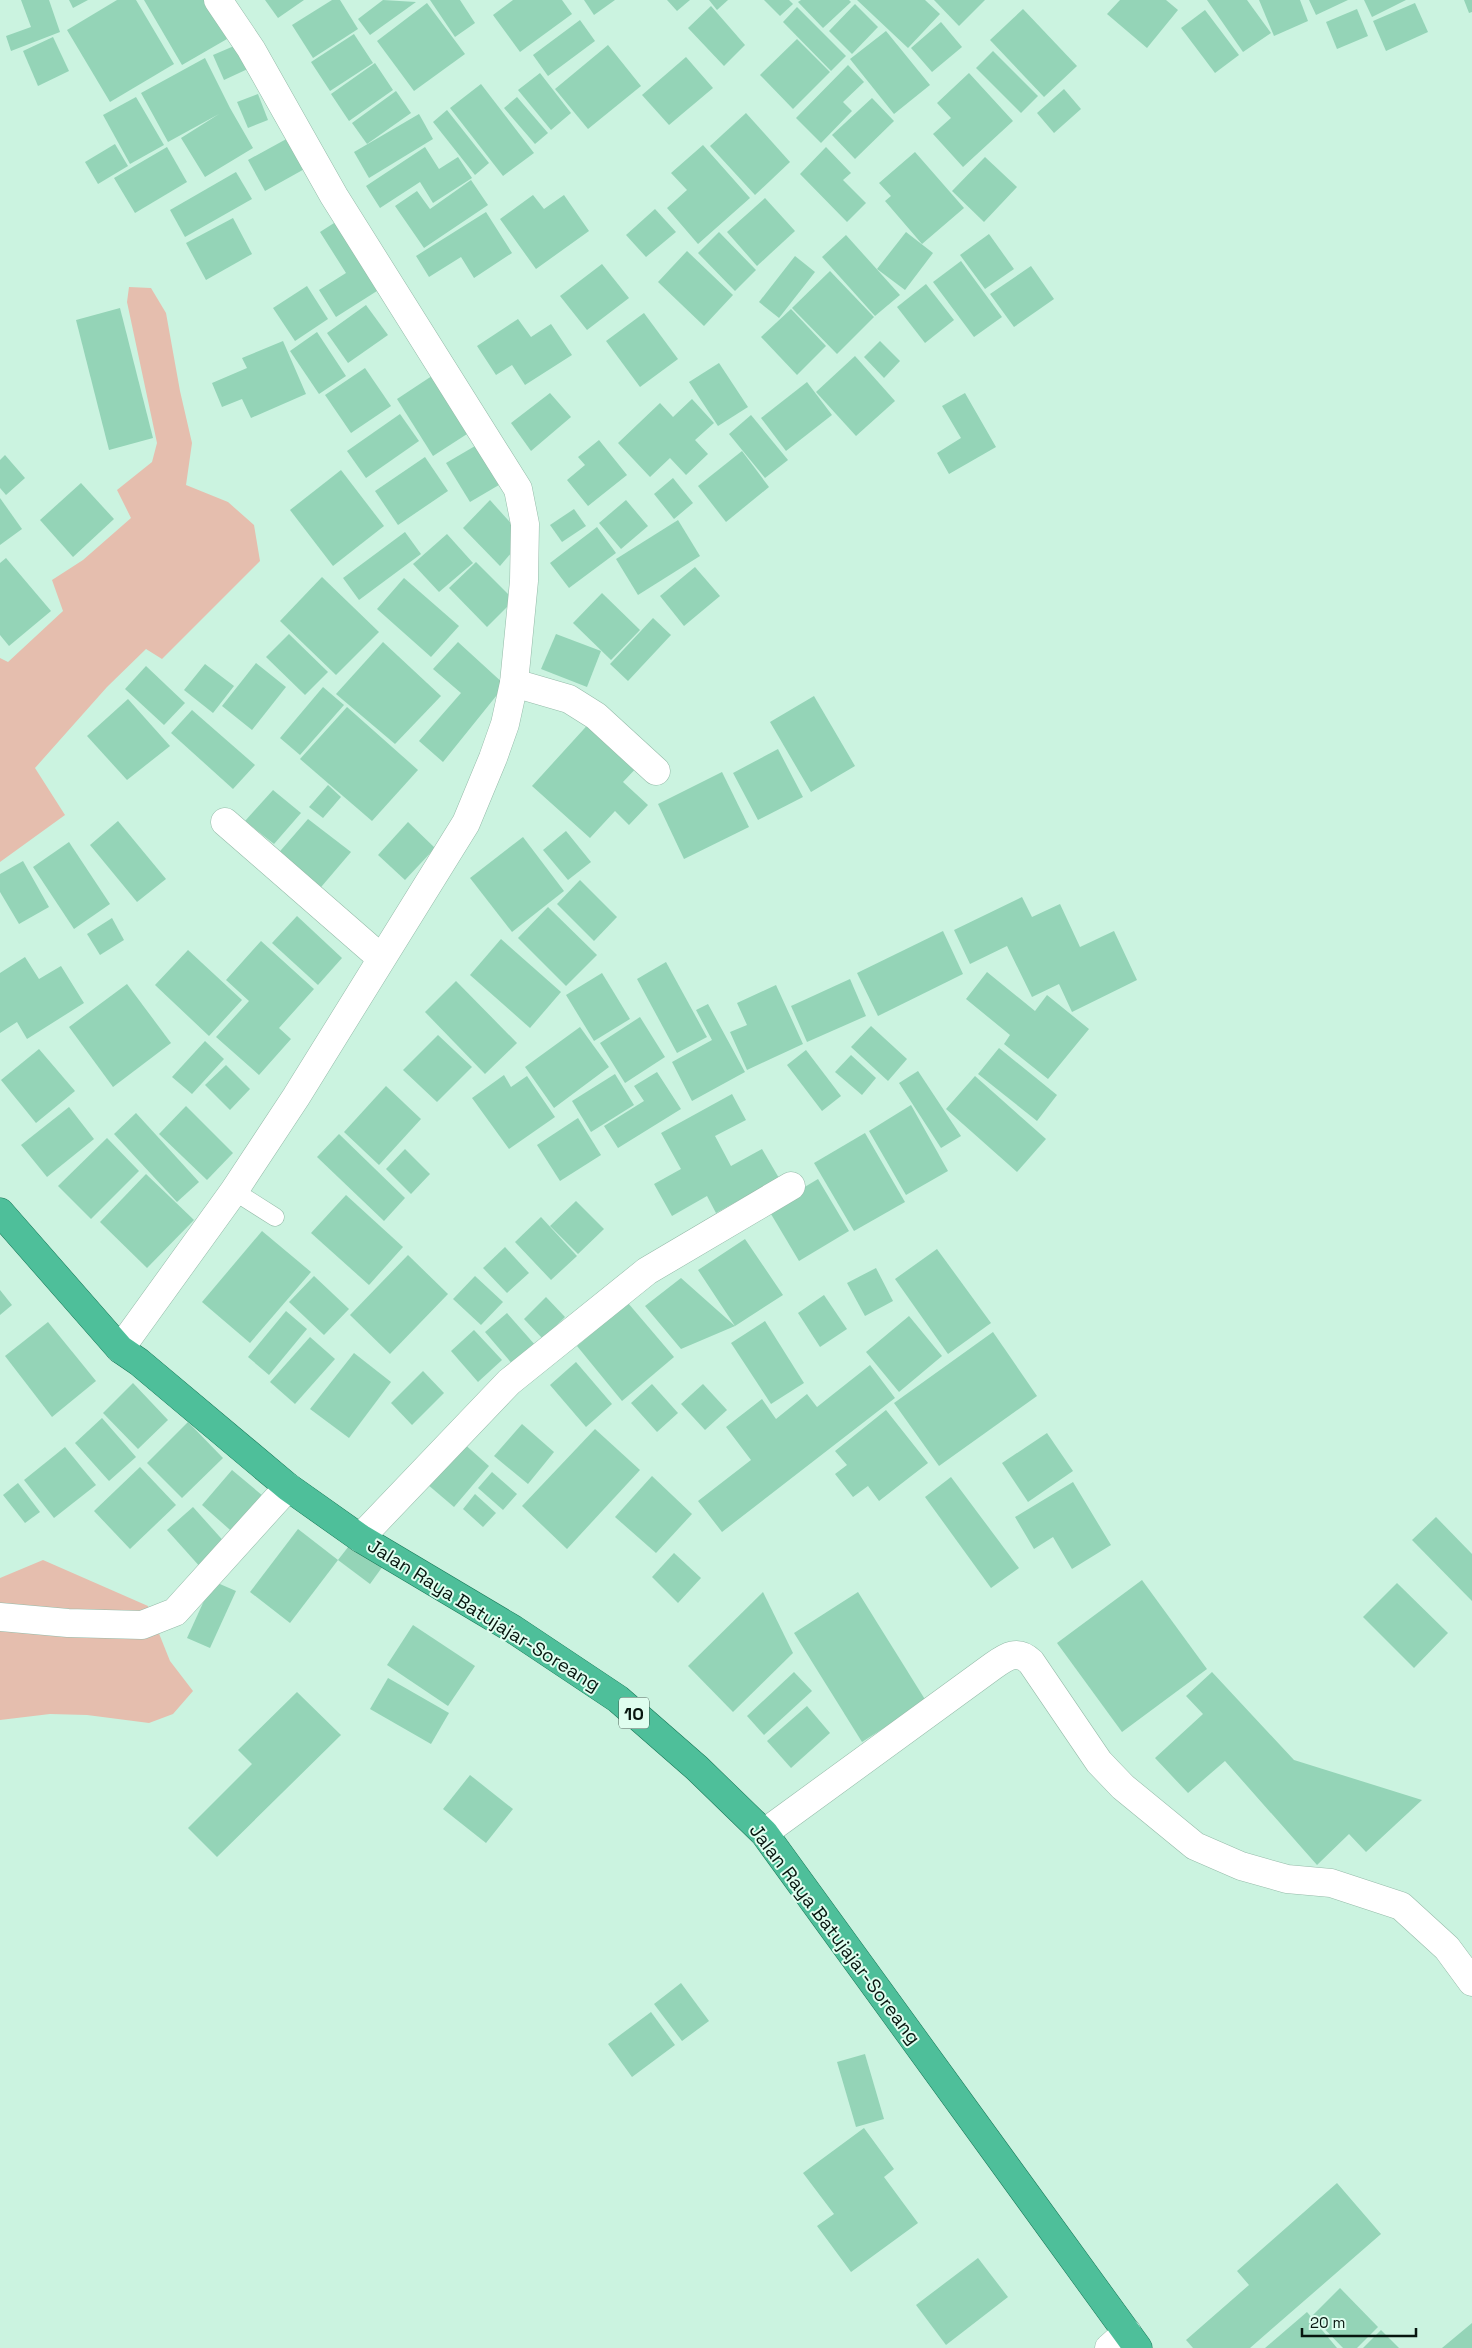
<svg xmlns="http://www.w3.org/2000/svg" width="1472" height="2348" viewBox="0 0 1472 2348" font-family="'Space Grotesk',sans-serif">
<style>
.green{fill:#e5beae}
.building{fill:#94d4b7}
.lines{fill:none;stroke-linecap:round;stroke-linejoin:round}
.service-casing{stroke:#95bba9;stroke-width:19}
.minor-casing{stroke:#95bba9;stroke-width:29}
.trunk-casing{stroke:#197959;stroke-width:29}
.service{stroke:#fff;stroke-width:18}
.minor{stroke:#fff;stroke-width:28}
.trunk{stroke:#4ebf9a;stroke-width:28}
.labels{text-anchor:middle;dominant-baseline:central;stroke-width:4;stroke-linejoin:round;paint-order:stroke}
.shield{fill:#dffeef;stroke:#485c52;stroke-width:1}
.shield-label{font-size:18px;font-weight:bold;fill:#07160f}
.street-label{font-size:19px;fill:#07160f;stroke:#dffeef}
</style>
<rect width="100%" height="100%" fill="#cbf3e0"/>
<g class="green">
<polygon points="129,287 151,288 166,313 180,391 192,443 186,485 228,502 254,525 260,561 162,659 146,649 107,687 35,768 65,815 0,862 0,658 8,662 63,611 52,580 83,560 131,518 117,490 152,462 157,443 127,302"/>
<polygon points="43,1560 148,1606 170,1661 193,1691 173,1714 149,1723 87,1715 50,1714 0,1720 0,1578"/>
</g>
<g class="building">
<polygon points="21,0 49,0 60,32 11,51 6,36 31,27"/>
<polygon points="69,0 88,0 73,8"/>
<polygon points="117,0 136,0 174,64 110,102 67,30"/>
<polygon points="144,0 205,0 227,39 182,65"/>
<polygon points="265,0 304,0 278,18"/>
<polygon points="332,0 340,0 358,29 313,58 292,25"/>
<polygon points="383,0 416,2 370,35 358,19"/>
<polygon points="430,0 460,0 475,23 455,37"/>
<polygon points="513,0 562,0 572,14 520,52 493,15"/>
<polygon points="584,0 615,0 594,15"/>
<polygon points="667,0 690,0 677,11"/>
<polygon points="709,0 728,0 717,10"/>
<polygon points="764,0 789,0 793,4 780,16"/>
<polygon points="801,0 849,0 851,2 823,28 798,2"/>
<polygon points="857,0 925,0 940,14 908,48"/>
<polygon points="934,0 985,0 959,26"/>
<polygon points="1120,0 1166,0 1178,10 1147,48 1107,14"/>
<polygon points="1207,0 1247,0 1271,33 1243,52"/>
<polygon points="1259,0 1300,0 1308,21 1274,36"/>
<polygon points="1309,0 1348,0 1316,15"/>
<polygon points="1364,0 1406,0 1372,17"/>
<polygon points="1464,0 1472,0 1472,12 1469,13"/>
<polygon points="427,3 465,54 414,91 377,41"/>
<polygon points="1415,3 1428,32 1386,51 1373,21"/>
<polygon points="855,4 878,27 852,54 829,31"/>
<polygon points="711,6 745,45 724,66 688,28"/>
<polygon points="797,7 846,56 831,71 783,22"/>
<polygon points="1023,9 1077,66 1044,97 990,40"/>
<polygon points="1357,9 1368,36 1337,49 1326,22"/>
<polygon points="1205,10 1239,55 1215,73 1181,28"/>
<polygon points="580,20 595,41 548,76 533,55"/>
<polygon points="941,22 962,47 932,72 911,48"/>
<polygon points="886,31 930,85 894,114 850,59"/>
<polygon points="354,34 373,63 330,91 311,62"/>
<polygon points="53,37 69,71 38,86 23,51"/>
<polygon points="797,39 830,72 793,109 760,75"/>
<polygon points="241,43 252,67 224,80 213,55"/>
<polygon points="608,45 641,86 588,129 555,89"/>
<polygon points="993,51 1038,96 1021,113 976,68"/>
<polygon points="686,57 713,88 669,125 642,95"/>
<polygon points="205,58 230,108 253,148 205,177 181,138 219,114 168,142 141,93"/>
<polygon points="375,63 393,90 349,121 331,94"/>
<polygon points="848,65 864,82 843,102 852,111 821,143 796,118"/>
<polygon points="540,73 571,113 551,130 518,90"/>
<polygon points="969,73 1013,121 963,167 933,134 951,118 937,103"/>
<polygon points="481,84 534,153 503,176 450,108"/>
<polygon points="1064,89 1081,109 1054,133 1037,113"/>
<polygon points="396,91 411,113 367,144 352,123"/>
<polygon points="258,94 268,120 248,128 237,102"/>
<polygon points="136,97 164,145 130,164 103,115"/>
<polygon points="517,97 548,133 535,144 504,108"/>
<polygon points="872,98 894,121 855,159 832,135"/>
<polygon points="447,110 489,163 475,175 433,122"/>
<polygon points="746,113 790,162 755,195 710,146"/>
<polygon points="419,114 433,139 369,178 354,152"/>
<polygon points="290,137 308,167 265,191 248,160"/>
<polygon points="115,144 128,166 98,184 85,162"/>
<polygon points="703,145 750,198 698,244 667,208 687,190 671,173"/>
<polygon points="167,147 187,182 135,213 114,178"/>
<polygon points="425,147 439,169 458,157 472,178 433,203 420,182 380,208 366,186"/>
<polygon points="826,147 851,173 843,180 866,203 847,222 800,174"/>
<polygon points="915,152 964,208 922,244 885,201 891,196 879,183"/>
<polygon points="985,157 1017,187 984,222 952,191"/>
<polygon points="236,172 252,199 185,237 170,210"/>
<polygon points="471,180 488,205 424,248 395,206 417,191 430,209"/>
<polygon points="533,195 544,209 564,195 589,231 536,269 500,219"/>
<polygon points="765,198 795,231 757,266 727,232"/>
<polygon points="655,209 676,232 646,257 626,235"/>
<polygon points="486,212 512,253 474,278 461,257 429,277 416,256"/>
<polygon points="345,216 388,284 336,317 319,290 346,273 320,232"/>
<polygon points="233,218 252,254 206,280 186,243"/>
<polygon points="719,232 756,270 735,291 698,253"/>
<polygon points="906,232 933,253 905,290 877,269"/>
<polygon points="989,234 1014,269 985,289 960,255"/>
<polygon points="846,235 900,295 875,316 822,257"/>
<polygon points="687,251 733,295 704,326 658,282"/>
<polygon points="795,256 815,272 779,318 759,302"/>
<polygon points="961,261 1002,317 974,337 933,282"/>
<polygon points="602,264 629,298 587,330 560,296"/>
<polygon points="1031,266 1054,299 1014,327 990,294"/>
<polygon points="830,271 874,317 837,354 792,308"/>
<polygon points="926,284 954,320 925,343 897,307"/>
<polygon points="307,286 328,319 295,341 273,308"/>
<polygon points="366,305 388,335 348,363 327,333"/>
<polygon points="120,308 153,438 109,450 76,320"/>
<polygon points="791,309 826,346 797,375 761,337"/>
<polygon points="644,313 678,359 640,387 606,341"/>
<polygon points="518,319 531,337 551,324 572,355 525,385 512,365 496,375 477,346"/>
<polygon points="317,332 346,376 319,394 290,351"/>
<polygon points="283,341 306,394 251,418 242,399 222,407 212,383 247,368 242,358"/>
<polygon points="880,341 900,361 884,378 864,357"/>
<polygon points="855,356 895,401 856,436 816,392"/>
<polygon points="719,363 748,407 718,426 689,382"/>
<polygon points="365,368 391,406 351,433 325,395"/>
<polygon points="444,368 481,425 433,456 397,399"/>
<polygon points="807,382 832,415 786,451 761,418"/>
<polygon points="550,393 571,417 531,451 511,423"/>
<polygon points="965,393 996,447 949,474 937,453 961,438 942,406"/>
<polygon points="692,399 714,423 695,440 708,454 686,475 670,458 650,477 618,443 660,403 673,417"/>
<polygon points="400,414 419,441 366,478 347,451"/>
<polygon points="751,415 788,460 765,478 729,434"/>
<polygon points="487,439 511,478 470,502 446,463"/>
<polygon points="599,440 627,475 588,506 567,480 585,465 578,457"/>
<polygon points="742,451 769,487 726,522 698,486"/>
<polygon points="5,455 25,478 6,495 0,488 0,460"/>
<polygon points="425,457 448,491 398,525 375,491"/>
<polygon points="341,470 384,526 333,566 290,510"/>
<polygon points="673,478 693,503 674,519 654,494"/>
<polygon points="81,483 114,519 73,557 40,520"/>
<polygon points="0,498 22,529 0,545"/>
<polygon points="490,500 524,538 500,566 463,528"/>
<polygon points="626,500 648,526 621,549 599,523"/>
<polygon points="574,509 586,526 562,542 550,525"/>
<polygon points="678,520 700,556 638,595 616,559"/>
<polygon points="597,527 616,553 569,588 550,563"/>
<polygon points="405,532 421,554 359,600 343,578"/>
<polygon points="447,534 473,563 439,592 413,564"/>
<polygon points="6,558 51,611 9,646 0,635 0,563"/>
<polygon points="476,562 514,600 487,627 449,588"/>
<polygon points="695,567 720,596 684,626 660,596"/>
<polygon points="322,577 379,632 336,675 280,621"/>
<polygon points="404,578 459,626 431,657 377,609"/>
<polygon points="602,593 640,630 611,660 573,623"/>
<polygon points="653,618 671,635 628,681 610,664"/>
<polygon points="289,634 328,672 305,695 266,657"/>
<polygon points="556,634 601,651 587,687 541,669"/>
<polygon points="383,642 441,696 395,744 336,694"/>
<polygon points="458,642 505,685 443,762 419,741 461,693 433,669"/>
<polygon points="256,663 286,687 252,730 222,706"/>
<polygon points="205,664 234,686 213,713 184,690"/>
<polygon points="146,666 185,703 164,725 125,689"/>
<polygon points="323,687 344,705 300,755 280,738"/>
<polygon points="814,696 855,766 811,792 770,722"/>
<polygon points="128,699 170,746 127,780 87,736"/>
<polygon points="347,707 418,770 372,821 300,759"/>
<polygon points="192,710 255,765 233,789 171,733"/>
<polygon points="593,719 641,763 623,782 648,805 629,825 615,811 590,838 532,786"/>
<polygon points="778,749 803,797 758,820 733,773"/>
<polygon points="722,772 749,827 684,859 658,804"/>
<polygon points="328,785 341,797 323,818 309,807"/>
<polygon points="273,790 301,813 274,844 245,821"/>
<polygon points="308,819 351,852 316,893 275,857"/>
<polygon points="118,821 166,879 137,902 90,845"/>
<polygon points="408,822 435,848 405,880 378,855"/>
<polygon points="566,831 591,862 568,880 543,850"/>
<polygon points="523,837 564,891 512,932 470,878"/>
<polygon points="69,842 110,904 74,929 33,867"/>
<polygon points="23,861 49,907 19,924 0,892 0,874"/>
<polygon points="580,880 617,917 594,941 557,904"/>
<polygon points="1022,897 1032,917 1060,904 1080,947 1114,931 1137,980 1072,1012 1059,984 1032,997 1007,946 970,964 954,930"/>
<polygon points="548,907 597,955 566,986 518,938"/>
<polygon points="297,916 342,958 318,985 272,943"/>
<polygon points="112,918 124,940 100,955 87,934"/>
<polygon points="943,931 963,974 878,1016 857,973"/>
<polygon points="501,939 561,992 530,1028 470,975"/>
<polygon points="261,941 314,989 279,1028 291,1039 259,1075 216,1037 249,1001 226,980"/>
<polygon points="188,950 242,1000 209,1036 155,985"/>
<polygon points="25,957 39,979 61,966 84,1003 27,1039 17,1022 0,1033 0,973"/>
<polygon points="666,962 707,1037 677,1053 637,979"/>
<polygon points="987,972 1035,1011 1047,995 1089,1029 1048,1079 1004,1044 1010,1035 966,999"/>
<polygon points="602,973 630,1019 594,1041 566,995"/>
<polygon points="850,979 866,1016 807,1042 791,1006"/>
<polygon points="456,981 517,1043 485,1074 425,1012"/>
<polygon points="127,984 171,1043 113,1087 69,1027"/>
<polygon points="776,985 803,1044 747,1070 730,1032 747,1025 737,1003"/>
<polygon points="708,1004 745,1072 692,1101 672,1062 712,1040 696,1010"/>
<polygon points="640,1017 665,1057 625,1083 600,1043"/>
<polygon points="871,1026 907,1059 888,1081 851,1047"/>
<polygon points="580,1027 609,1067 554,1108 525,1067"/>
<polygon points="438,1035 472,1067 437,1102 403,1070"/>
<polygon points="205,1041 224,1059 192,1094 172,1077"/>
<polygon points="999,1048 1057,1095 1037,1121 978,1074"/>
<polygon points="39,1049 75,1091 36,1123 1,1080"/>
<polygon points="806,1050 841,1096 822,1111 787,1065"/>
<polygon points="851,1055 876,1078 862,1095 835,1072"/>
<polygon points="226,1065 250,1089 230,1110 205,1085"/>
<polygon points="918,1071 961,1136 941,1148 899,1083"/>
<polygon points="657,1072 681,1109 618,1148 604,1126 644,1101 634,1086"/>
<polygon points="615,1074 634,1105 591,1132 572,1101"/>
<polygon points="504,1075 511,1087 527,1076 555,1117 509,1149 472,1098"/>
<polygon points="975,1076 1046,1139 1017,1172 946,1109"/>
<polygon points="386,1086 421,1119 379,1165 344,1132"/>
<polygon points="732,1094 746,1120 715,1136 731,1166 762,1149 779,1178 716,1213 707,1196 672,1216 654,1184 681,1169 661,1133"/>
<polygon points="911,1105 948,1171 906,1195 869,1131"/>
<polygon points="186,1106 233,1153 207,1180 159,1134"/>
<polygon points="69,1107 94,1139 47,1177 21,1145"/>
<polygon points="136,1113 199,1182 177,1202 114,1134"/>
<polygon points="578,1118 601,1155 560,1181 537,1145"/>
<polygon points="865,1133 905,1202 854,1231 814,1163"/>
<polygon points="339,1134 405,1198 384,1221 317,1157"/>
<polygon points="107,1138 139,1171 91,1219 58,1186"/>
<polygon points="405,1149 430,1174 411,1194 386,1169"/>
<polygon points="146,1174 194,1220 147,1268 100,1222"/>
<polygon points="818,1179 849,1231 799,1261 768,1209"/>
<polygon points="346,1195 403,1247 369,1285 311,1233"/>
<polygon points="576,1201 604,1229 578,1254 550,1226"/>
<polygon points="541,1217 577,1256 551,1280 515,1242"/>
<polygon points="262,1231 311,1272 250,1343 202,1302"/>
<polygon points="745,1239 783,1295 735,1326 681,1349 645,1306 681,1278 735,1326 698,1270"/>
<polygon points="505,1247 529,1273 507,1293 483,1268"/>
<polygon points="937,1249 991,1323 948,1354 895,1279"/>
<polygon points="408,1255 448,1294 390,1354 350,1315"/>
<polygon points="876,1268 893,1301 865,1316 847,1283"/>
<polygon points="314,1276 349,1309 324,1335 289,1302"/>
<polygon points="475,1276 503,1302 481,1325 453,1299"/>
<polygon points="0,1290 12,1305 0,1315"/>
<polygon points="824,1295 847,1329 820,1347 798,1313"/>
<polygon points="546,1297 565,1317 543,1339 524,1319"/>
<polygon points="628,1303 674,1357 622,1401 577,1346"/>
<polygon points="286,1311 307,1329 269,1375 248,1357"/>
<polygon points="507,1313 536,1346 514,1366 485,1332"/>
<polygon points="909,1316 942,1356 899,1392 866,1352"/>
<polygon points="765,1321 804,1383 771,1404 731,1343"/>
<polygon points="48,1322 96,1381 52,1417 5,1356"/>
<polygon points="474,1330 502,1360 478,1382 451,1351"/>
<polygon points="993,1332 1037,1396 939,1466 894,1403"/>
<polygon points="310,1337 335,1359 295,1404 270,1382"/>
<polygon points="354,1353 391,1382 349,1438 310,1409"/>
<polygon points="576,1362 612,1404 586,1427 550,1385"/>
<polygon points="870,1365 895,1398 722,1532 698,1501 751,1460 726,1427 762,1399 776,1419 807,1394 817,1407"/>
<polygon points="423,1371 444,1393 412,1425 391,1403"/>
<polygon points="133,1383 168,1420 138,1449 103,1413"/>
<polygon points="652,1384 678,1413 657,1432 631,1403"/>
<polygon points="703,1384 727,1410 705,1430 681,1404"/>
<polygon points="886,1410 928,1463 879,1501 868,1486 853,1497 835,1474 847,1465 835,1451"/>
<polygon points="102,1418 136,1457 109,1481 75,1443"/>
<polygon points="188,1422 223,1458 182,1498 147,1463"/>
<polygon points="522,1424 554,1452 528,1484 494,1456"/>
<polygon points="595,1429 640,1470 567,1549 522,1506"/>
<polygon points="1047,1433 1073,1471 1028,1502 1002,1463"/>
<polygon points="462,1442 489,1466 454,1507 427,1484"/>
<polygon points="65,1447 96,1485 54,1518 24,1480"/>
<polygon points="140,1467 176,1505 130,1549 94,1511"/>
<polygon points="232,1470 269,1501 238,1537 202,1505"/>
<polygon points="492,1472 517,1494 503,1510 478,1488"/>
<polygon points="652,1476 692,1514 656,1553 615,1517"/>
<polygon points="951,1477 1019,1568 991,1588 925,1497"/>
<polygon points="1073,1482 1111,1545 1072,1569 1053,1537 1034,1549 1015,1517"/>
<polygon points="18,1483 40,1512 25,1523 3,1495"/>
<polygon points="475,1494 496,1513 483,1527 463,1509"/>
<polygon points="193,1507 228,1546 202,1569 167,1530"/>
<polygon points="1436,1517 1472,1554 1472,1601 1412,1540"/>
<polygon points="298,1529 338,1560 290,1623 250,1592"/>
<polygon points="352,1542 383,1566 370,1584 338,1560"/>
<polygon points="674,1553 701,1578 678,1603 652,1577"/>
<polygon points="1142,1580 1207,1669 1122,1732 1057,1643"/>
<polygon points="213,1581 236,1591 210,1648 187,1638"/>
<polygon points="1397,1583 1448,1633 1414,1668 1363,1617"/>
<polygon points="763,1592 793,1653 733,1712 688,1666"/>
<polygon points="858,1592 926,1701 862,1742 794,1633"/>
<polygon points="413,1625 475,1666 448,1706 387,1665"/>
<polygon points="794,1672 812,1691 764,1735 747,1716"/>
<polygon points="1212,1672 1294,1760 1422,1800 1366,1852 1349,1834 1317,1865 1225,1761 1188,1793 1155,1758 1203,1714 1186,1696"/>
<polygon points="388,1678 449,1713 431,1744 370,1709"/>
<polygon points="297,1692 341,1735 217,1857 188,1828 252,1764 238,1750"/>
<polygon points="807,1706 830,1733 791,1768 767,1741"/>
<polygon points="470,1775 513,1809 486,1843 443,1809"/>
<polygon points="681,1983 709,2021 682,2041 654,2004"/>
<polygon points="651,2012 675,2045 632,2077 608,2044"/>
<polygon points="865,2054 884,2119 856,2127 837,2062"/>
<polygon points="864,2128 894,2169 884,2177 918,2223 851,2272 817,2226 834,2214 803,2173"/>
<polygon points="1337,2183 1381,2234 1250,2348 1193,2348 1186,2340 1249,2285 1237,2271"/>
<polygon points="978,2258 1008,2297 946,2345 916,2305"/>
<polygon points="1340,2288 1378,2327 1357,2348 1343,2348 1312,2316"/>
<polygon points="1307,2312 1337,2348 1265,2348"/>
<polygon points="1472,2323 1472,2348 1442,2348"/>
<polygon points="1381,2330 1399,2348 1363,2348"/>
</g>
<g class="lines">
<g class="service-casing">
<polyline id="service" points="234,1191 275,1217"/>
</g>
<g class="minor-casing">
<g id="minor">
<polyline points="514,683 569,699 596,716 656,771"/>
<polyline points="225,822 381,958"/>
<polyline points="120,1349 234,1191 296,1097 466,823 493,758 505,724 514,683 524,581 525,524 518,489 334,196 251,49 218,0"/>
<polyline points="360,1538 509,1382 647,1271 791,1186"/>
<polyline points="0,1617 68,1623 142,1625 175,1612 288,1487"/>
<path d="M764,1833L993,1666C1007,1656 1018,1649 1031,1662L1099,1762L1123,1787L1195,1846L1241,1866L1287,1879L1331,1883L1401,1906L1447,1948L1472,1982"/>
<polyline points="1109,2348 1127,2332"/>
</g>
</g>
<g class="trunk-casing">
<polyline id="trunk" points="0,1212 120,1349 139,1362 288,1487 360,1538 513,1629 618,1699 697,1768 764,1833 1138,2348"/>
</g>
<use href="#service" class="service"/>
<use href="#minor" class="minor"/>
<use href="#trunk" class="trunk"/>
</g>
<g class="labels">
<rect class="shield" x="619" y="1697.5" width="30" height="31" rx="4"/>
<g class="shield-label">
<text x="634" y="1713">10</text>
</g>
<g class="street-label">
<text transform="translate(484 1615) rotate(32)">Jalan Raya Batujajar-Soreang</text>
<text transform="translate(835 1934) rotate(53)">Jalan Raya Batujajar-Soreang</text>
</g>
</g>
<path d="M1302 2328v8h114v-8" fill="none" stroke="#07160f" stroke-width="2.5"/>
<text x="1310" y="2328" font-size="15" fill="#07160f" stroke="#dffeef" stroke-width="4" paint-order="stroke">20 m</text>
</svg>
